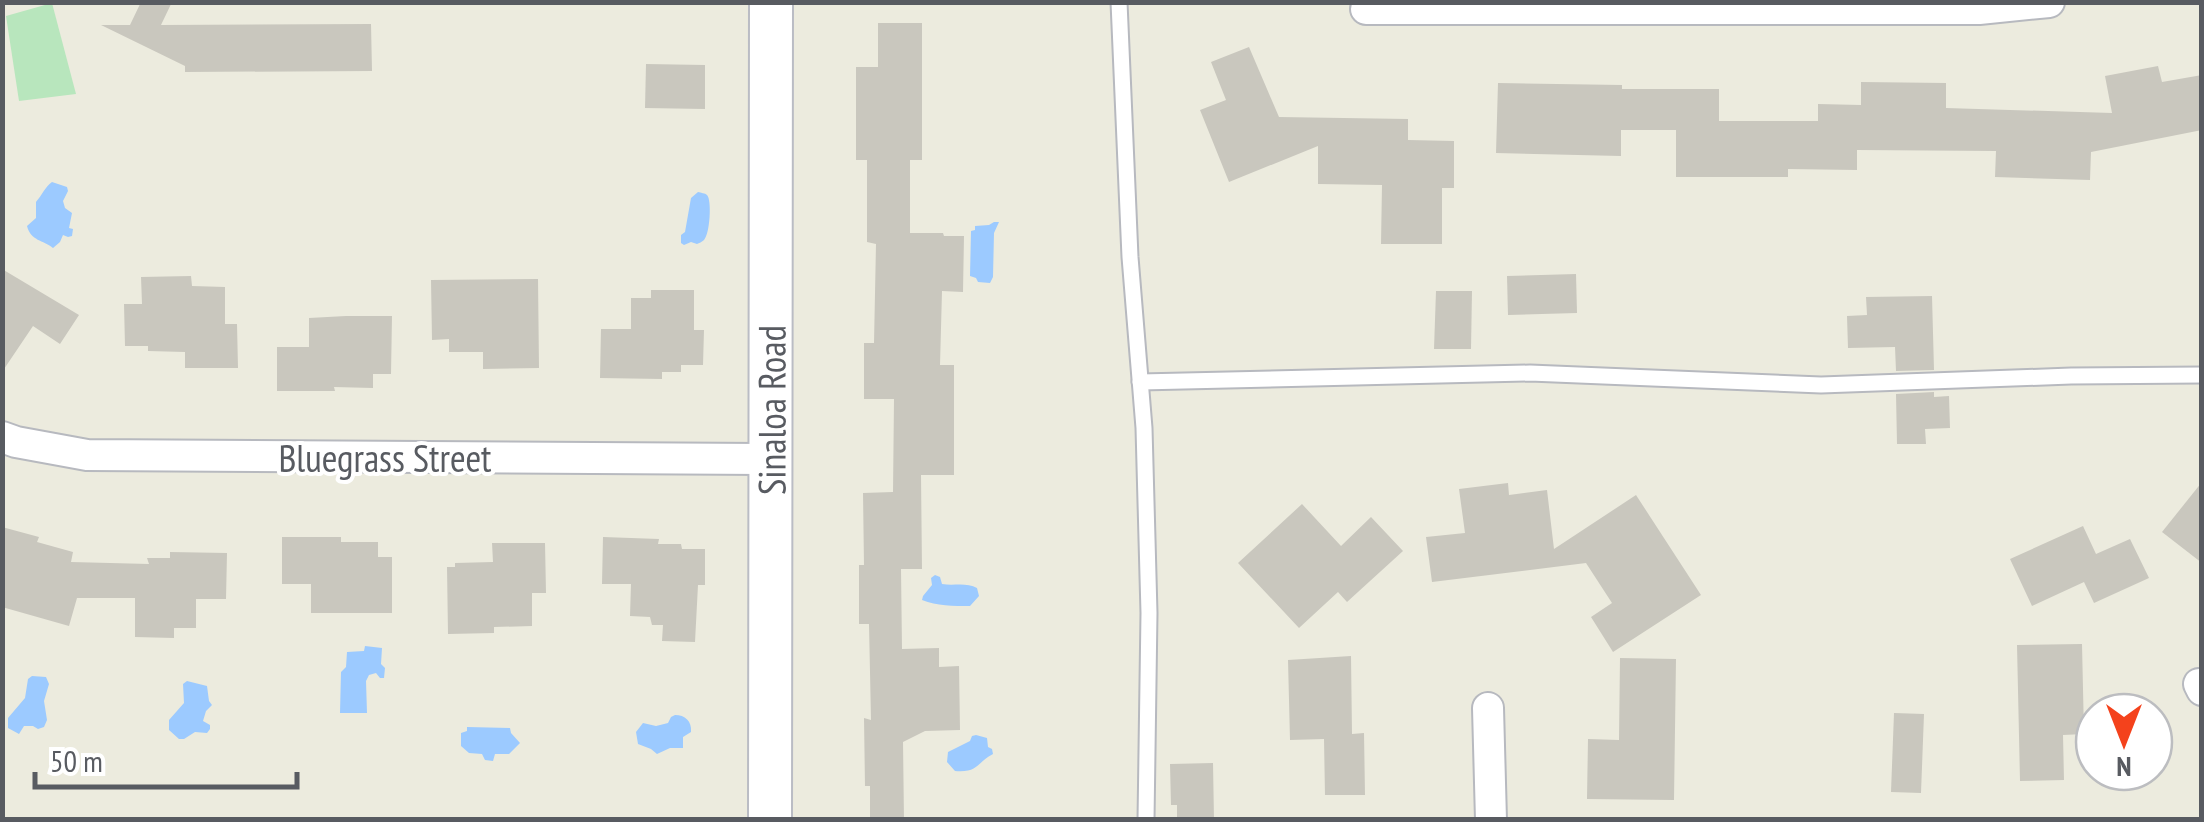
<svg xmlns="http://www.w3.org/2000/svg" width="2204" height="822" viewBox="0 0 2204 822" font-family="'PT Sans Narrow',sans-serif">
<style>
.green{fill:#b8e6bd}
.water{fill:#9ccaff}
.building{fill:#c9c7be}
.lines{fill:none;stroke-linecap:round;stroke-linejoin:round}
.lane-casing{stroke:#b7b9bf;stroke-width:19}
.street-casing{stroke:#b7b9bf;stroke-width:34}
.secondary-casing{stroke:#babcc4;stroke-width:46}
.lane{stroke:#fff;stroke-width:15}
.street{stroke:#fff;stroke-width:30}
.secondary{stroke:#fff;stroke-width:42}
.labels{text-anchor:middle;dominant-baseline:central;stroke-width:8;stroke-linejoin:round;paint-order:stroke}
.street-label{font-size:38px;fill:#585b61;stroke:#fff}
</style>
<rect width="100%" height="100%" fill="#ecebde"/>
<polygon class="green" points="52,3 76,94 19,101 6,16"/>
<g class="water">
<path d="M52,182L67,187L68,191L63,201L65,208L72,213L69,228L73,229L72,236L68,237L63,235L60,242L53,248C43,240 31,241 27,226L36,218V202C42,195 45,187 52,182Z"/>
<path d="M698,192C701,193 705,193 707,195C712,200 710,234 704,240C702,242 699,243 697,244L691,242L684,245L681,243V235L685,232L691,198Z"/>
<polygon points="994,222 999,222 994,233 993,277 990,283 978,282 976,278 970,276 971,231 975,230 975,226 989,225"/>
<path d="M935,575L940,577L942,584C954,586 967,582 977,588L979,596L970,606C953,606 937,606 922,600L923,596L932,585L931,578Z"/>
<polygon points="365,646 382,648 381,664 385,668 384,678 380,678 376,673 369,675 366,681 367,713 340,713 341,672 346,667 347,652 364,651"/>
<polygon points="32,676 46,677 49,684 44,701 47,720 44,727 38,729 33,726 24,726 19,734 8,728 8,718 25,698 28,679"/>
<polygon points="187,681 207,686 209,701 212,705 206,711 203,721 210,725 210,729 207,733 195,732 184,739 179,739 169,730 169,720 184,703 183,684"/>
<path d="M675,715C685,715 692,721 691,732L683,737V748H670L657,754L651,749L638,744L636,732L643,723L656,726L668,723L671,717Z"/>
<polygon points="467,727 510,728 511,733 520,743 509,754 495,754 493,761 485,760 482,754 469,753 461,746 461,733 467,731"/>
<path d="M976,735L987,738L988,747L992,749L993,754C977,762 979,773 955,771L947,762L948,752L970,741L972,736Z"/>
</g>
<g class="building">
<polygon points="141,2 172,2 161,25 371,24 372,71 185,72 185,66 101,25 130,25"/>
<polygon points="878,23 922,23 922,160 910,160 910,233 943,233 944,236 964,236 963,292 942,291 940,365 954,365 954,475 921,475 922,569 901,569 902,649 939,648 939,667 959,666 960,730 925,731 903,742 904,820 870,820 870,786 865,786 864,718 871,720 869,624 859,624 859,565 864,565 863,493 893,492 894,399 864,399 864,343 874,343 876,244 867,242 867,160 856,160 856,67 878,67"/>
<polygon points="1249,47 1279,117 1408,119 1408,140 1454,141 1454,188 1442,188 1442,244 1381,244 1382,185 1318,184 1318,146 1229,182 1200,110 1226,100 1211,62"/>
<polygon points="646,64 705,65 705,109 645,108"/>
<polygon points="2158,66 2162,82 2202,75 2202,130 2091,152 2090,180 1995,177 1996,151 1857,150 1857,170 1788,169 1788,177 1676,177 1676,130 1621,130 1621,156 1496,153 1498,83 1622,85 1622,89 1719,89 1719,121 1818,121 1818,104 1861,105 1861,82 1946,83 1946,108 2112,113 2105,76"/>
<polygon points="2,269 79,315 60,344 33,326 2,372"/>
<polygon points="1576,274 1577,313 1508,315 1507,276"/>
<polygon points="191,276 192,286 225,287 225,324 237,324 238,368 185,368 185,352 148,351 148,346 125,346 124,304 142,304 141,277"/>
<polygon points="538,279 539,368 483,369 483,352 449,352 449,339 432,340 431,280"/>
<polygon points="651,290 694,290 694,330 704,330 703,365 681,365 681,372 662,372 662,379 600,378 601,329 631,329 631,298 651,298"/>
<polygon points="1436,291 1472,291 1471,349 1434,349"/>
<polygon points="1932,296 1934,370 1896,371 1895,347 1848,348 1847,316 1867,315 1866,297"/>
<polygon points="346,316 392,316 391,374 373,374 373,388 334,387 335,391 277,391 277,347 309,347 309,318"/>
<polygon points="1934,392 1934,397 1949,396 1950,428 1925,429 1926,444 1897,444 1896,394"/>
<polygon points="2202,482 2202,563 2162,532"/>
<polygon points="1508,483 1509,495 1547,490 1554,549 1636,495 1701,595 1613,652 1591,617 1612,603 1586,563 1432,582 1426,537 1465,533 1459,489"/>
<polygon points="1302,504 1341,546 1371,517 1403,551 1347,602 1338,592 1299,628 1238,563"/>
<polygon points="2083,526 2096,554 2130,539 2149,578 2094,603 2084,582 2032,606 2010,559"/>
<polygon points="2,527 39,537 37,542 73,552 71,562 149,564 147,558 170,558 170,552 227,553 226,599 196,599 196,628 174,628 174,638 135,637 135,598 77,598 69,626 2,607"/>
<polygon points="282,537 341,537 341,542 378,542 378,557 392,557 392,613 311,613 311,584 282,584"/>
<polygon points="603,537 659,539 658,544 681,544 682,549 705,549 705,585 698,585 695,642 662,641 663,625 652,625 650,617 630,616 631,584 602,584"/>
<polygon points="492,543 545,543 546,593 532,593 532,626 494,627 494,633 448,634 447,567 455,567 455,563 493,562"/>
<polygon points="2082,644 2084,734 2063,735 2064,780 2020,781 2017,645"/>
<polygon points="1351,656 1352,734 1364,733 1365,795 1325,795 1324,739 1290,740 1288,660"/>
<polygon points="1620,658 1676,659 1674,800 1587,799 1588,739 1619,740"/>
<polygon points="1894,713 1924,714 1921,793 1891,792"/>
<polygon points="1213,763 1214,820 1177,820 1177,805 1171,805 1170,764"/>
</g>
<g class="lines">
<g class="lane-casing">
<g id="lane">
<polyline points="1119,2 1130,257 1144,428 1149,613 1146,820"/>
<polyline points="1140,382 1530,373 1821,385 2071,376 2202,375"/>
</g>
</g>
<g class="street-casing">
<g id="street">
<polyline points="1366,9 1979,9 2049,2"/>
<polyline points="2,437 16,442 87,455 771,459"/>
<polyline points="2199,684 2202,690"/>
<polyline points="1488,708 1491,820"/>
</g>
</g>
<g class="secondary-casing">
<g id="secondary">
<path id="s1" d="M770,820L771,2"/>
</g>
</g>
<use href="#lane" class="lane"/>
<use href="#street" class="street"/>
<use href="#secondary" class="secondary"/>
</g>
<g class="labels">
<g class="street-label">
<text stroke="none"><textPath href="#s1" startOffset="410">Sinaloa Road</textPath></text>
<text x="385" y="457">Bluegrass Street</text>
</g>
</g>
<rect width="2204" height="822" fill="none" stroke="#585b61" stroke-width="10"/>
<g transform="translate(2124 742) rotate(180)"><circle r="48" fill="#ffffff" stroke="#bcbdc0" stroke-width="2.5"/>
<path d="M0-8L18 38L0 25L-18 38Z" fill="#f4421c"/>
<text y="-15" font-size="28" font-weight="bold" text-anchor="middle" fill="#585b61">N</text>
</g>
<path d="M35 772v15h262v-15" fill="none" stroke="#585b61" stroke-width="5"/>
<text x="50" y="772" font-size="30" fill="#585b61" stroke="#ffffff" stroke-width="8" paint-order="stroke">50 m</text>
</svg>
